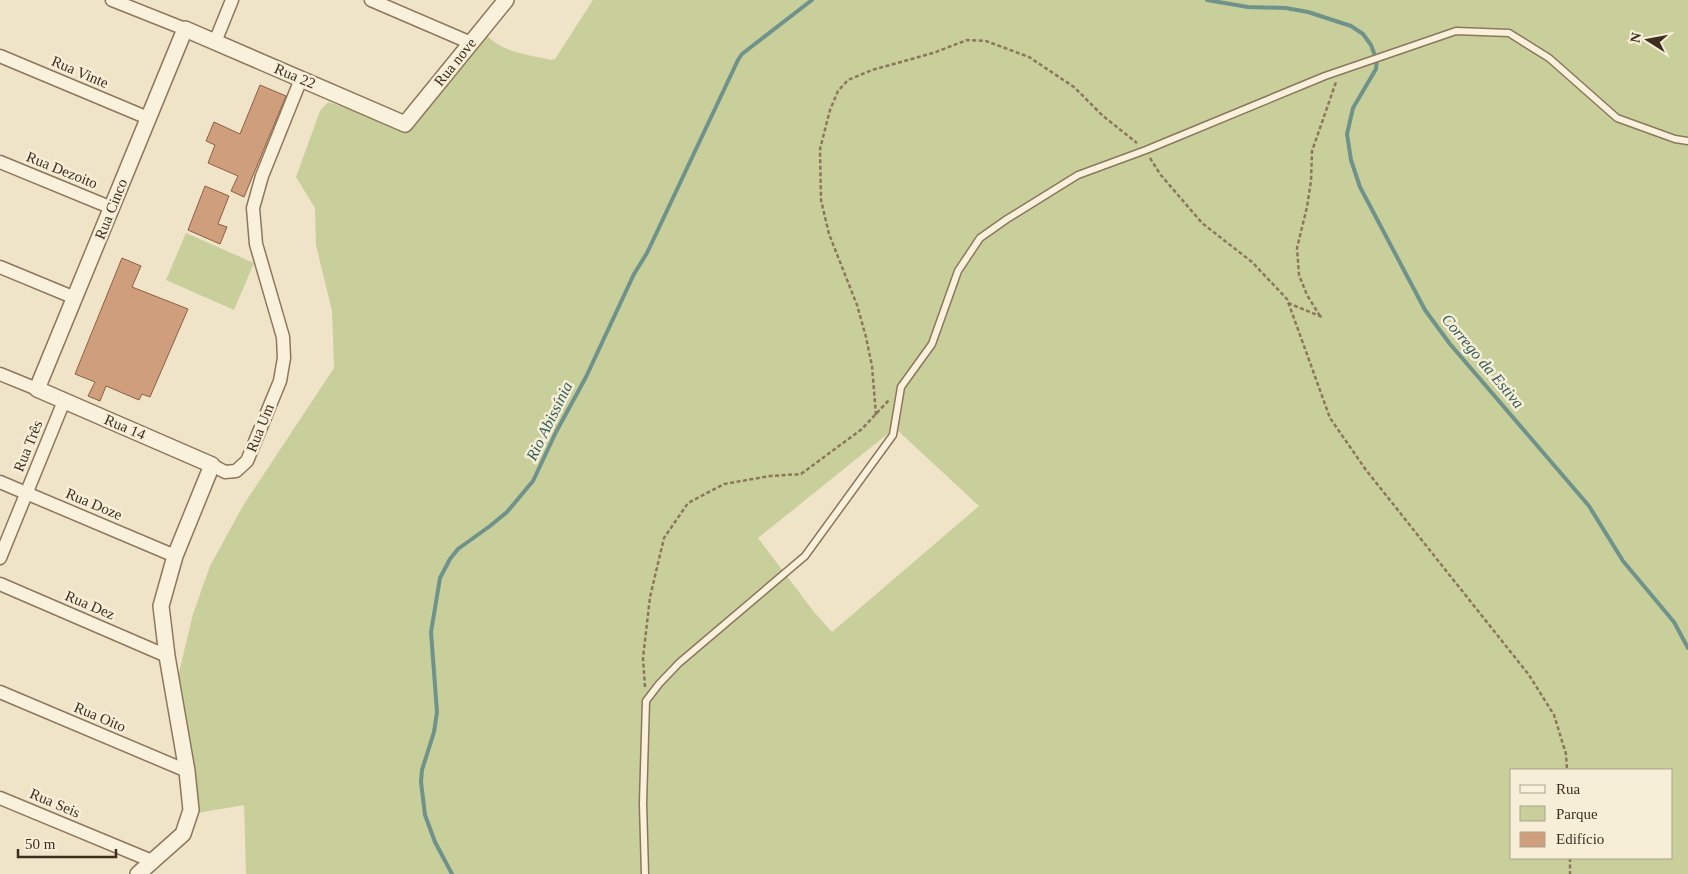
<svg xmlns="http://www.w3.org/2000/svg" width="1688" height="874" viewBox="0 0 1688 874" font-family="Georgia,serif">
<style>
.green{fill:#c9cf9b;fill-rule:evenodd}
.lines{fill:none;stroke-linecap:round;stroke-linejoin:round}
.stream{stroke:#6f938a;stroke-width:4}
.building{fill:#cf9f7d;stroke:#8d5f41}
.service-casing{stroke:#8d765c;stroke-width:9}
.minor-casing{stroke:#8d765c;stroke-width:15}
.tertiary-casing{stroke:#8d765c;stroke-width:18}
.path{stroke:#8d765c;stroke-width:2.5;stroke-dasharray:4 2.5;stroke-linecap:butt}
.service{stroke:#faf1dc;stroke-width:6}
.minor{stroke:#faf1dc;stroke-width:12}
.tertiary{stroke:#faf1dc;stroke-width:15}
.labels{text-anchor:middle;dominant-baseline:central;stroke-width:5;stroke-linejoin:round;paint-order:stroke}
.street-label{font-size:15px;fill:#3d2e20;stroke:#f7eed8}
.water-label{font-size:16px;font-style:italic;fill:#2f5d5a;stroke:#f7eed8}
</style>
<rect width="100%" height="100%" fill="#f0e4c8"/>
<g class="green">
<path d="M593,0H1688V874H246L244,805L197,813L177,681L193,614L210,566L244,504L334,368L332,311L316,245L315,208L296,177L320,111L328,102L386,122L406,130L485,32C497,52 530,55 551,60L555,59ZM895,428L979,506L832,632L814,612L758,538ZM1512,770H1672V858H1512Z"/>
<polygon points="186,233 254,263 234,310 166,280"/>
</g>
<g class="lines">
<g class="stream">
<polyline points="1207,0 1248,7 1286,8 1308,12 1351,26 1363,34 1371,45 1374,53"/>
<polyline points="1377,59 1376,69 1353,108 1347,134 1351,160 1360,187 1425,310 1450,344 1589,506 1623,561 1674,622 1688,648"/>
<polyline points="452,874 435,842 425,815 421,782 422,770 434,732 437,712 431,632 440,578 450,559 458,549 490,526 507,512 533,481 556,432 586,377 634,274 647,253 738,60 742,54 812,0"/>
</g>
</g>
<g class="building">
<polygon points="260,85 286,96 244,197 231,191 238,176 208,163 215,145 206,141 214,122 240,134"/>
<polygon points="205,186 229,196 218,224 227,227 220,244 188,230"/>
<polygon points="122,258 141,266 132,287 188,309 150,397 142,394 139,400 106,386 100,401 88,396 95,382 75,374"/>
</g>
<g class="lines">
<g class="service-casing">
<polyline id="service" points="645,874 643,803 646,701 659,684 679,663 805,556 893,435 901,387 932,344 958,271 980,238 1007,219 1078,175 1146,150 1325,76 1456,31 1509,33 1549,58 1617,118 1675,139 1688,141"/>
</g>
<g class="minor-casing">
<g id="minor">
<polyline points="112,0 185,29"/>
<polyline points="371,0 471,43"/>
<polyline points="215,42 232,0"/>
<polyline points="0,56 148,118"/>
<polyline points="0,162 112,208"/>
<polyline points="0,267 75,298"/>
<polyline points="0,374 37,389"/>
<polyline points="212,465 225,472 236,471 247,461 280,381 284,358 283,337 256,244 253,208 262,176 301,79"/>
<polyline points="0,482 175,556"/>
<polyline points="0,558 64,401"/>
<polyline points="0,584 167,656"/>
<polyline points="0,692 187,771"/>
<polyline points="0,798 152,861"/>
</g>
</g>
<g class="tertiary-casing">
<polyline id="tertiary" points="138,874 183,834 191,810 187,771 167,656 161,606 175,556 212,465 37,389 185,29 405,124 506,0"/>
</g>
<g class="path">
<polyline points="1150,158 1160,174 1202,223 1252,262 1287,299 1330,418 1366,470 1529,675 1554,715 1566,754 1567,770"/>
<polyline points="1288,303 1322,317"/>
<polyline points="1320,316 1307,295 1299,275 1297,248 1307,207 1311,181 1312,151 1336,82"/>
<polyline points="876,415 872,366 866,337 857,305 829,234 821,200 820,149 830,110 838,91 848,80 872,70 933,53 967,40 986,41 1029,57 1074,87 1103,116 1137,143"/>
<polyline points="645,687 643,658 650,597 664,538 688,503 724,484 770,476 801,474 862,429 889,400"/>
<polyline points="1570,858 1570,874"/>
</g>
<use href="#service" class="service"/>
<use href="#minor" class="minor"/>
<use href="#tertiary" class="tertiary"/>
</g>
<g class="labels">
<g class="street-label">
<text transform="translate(455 62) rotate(-51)">Rua nove</text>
<text transform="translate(80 72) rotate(23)">Rua Vinte</text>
<text transform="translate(295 76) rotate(23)">Rua 22</text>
<text transform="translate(62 170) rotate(22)">Rua Dezoito</text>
<text transform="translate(111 209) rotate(-68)">Rua Cinco</text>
<text transform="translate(125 427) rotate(23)">Rua 14</text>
<text transform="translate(260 428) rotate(-68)">Rua Um</text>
<text transform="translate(28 446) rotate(-68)">Rua Três</text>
<text transform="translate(94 504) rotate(23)">Rua Doze</text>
<text transform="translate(90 605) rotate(23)">Rua Dez</text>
<text transform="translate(100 717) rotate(23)">Rua Oito</text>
<text transform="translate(55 803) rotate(23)">Rua Seis</text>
</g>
<g class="water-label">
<text transform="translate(1483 361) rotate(50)">Corrego da Estiva</text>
<text transform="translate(549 421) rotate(-64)">Rio Abissínia</text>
</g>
</g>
<rect x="1510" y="769" width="162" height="90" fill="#f7eed8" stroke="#ada18e"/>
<rect x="1520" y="785" width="25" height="8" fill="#faf1dc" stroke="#ada18e"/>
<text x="1556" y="794" font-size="15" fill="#3d2e20">Rua</text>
<rect x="1520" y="806" width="25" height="15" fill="#c9cf9b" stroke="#ada18e"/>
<text x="1556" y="819" font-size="15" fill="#3d2e20">Parque</text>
<rect x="1520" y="832" width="25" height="15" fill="#cf9f7d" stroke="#ada18e"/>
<text x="1556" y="844" font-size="15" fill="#3d2e20">Edifício</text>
<g transform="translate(1648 40) rotate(281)" stroke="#f7eed8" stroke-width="4" paint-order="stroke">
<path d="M0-4L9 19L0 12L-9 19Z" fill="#3d2e20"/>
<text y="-8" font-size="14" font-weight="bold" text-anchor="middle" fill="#3d2e20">N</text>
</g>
<path d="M18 849v8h98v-8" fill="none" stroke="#3d2e20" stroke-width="2.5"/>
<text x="25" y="849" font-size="15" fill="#3d2e20" stroke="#f7eed8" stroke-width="4" paint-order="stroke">50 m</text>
</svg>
